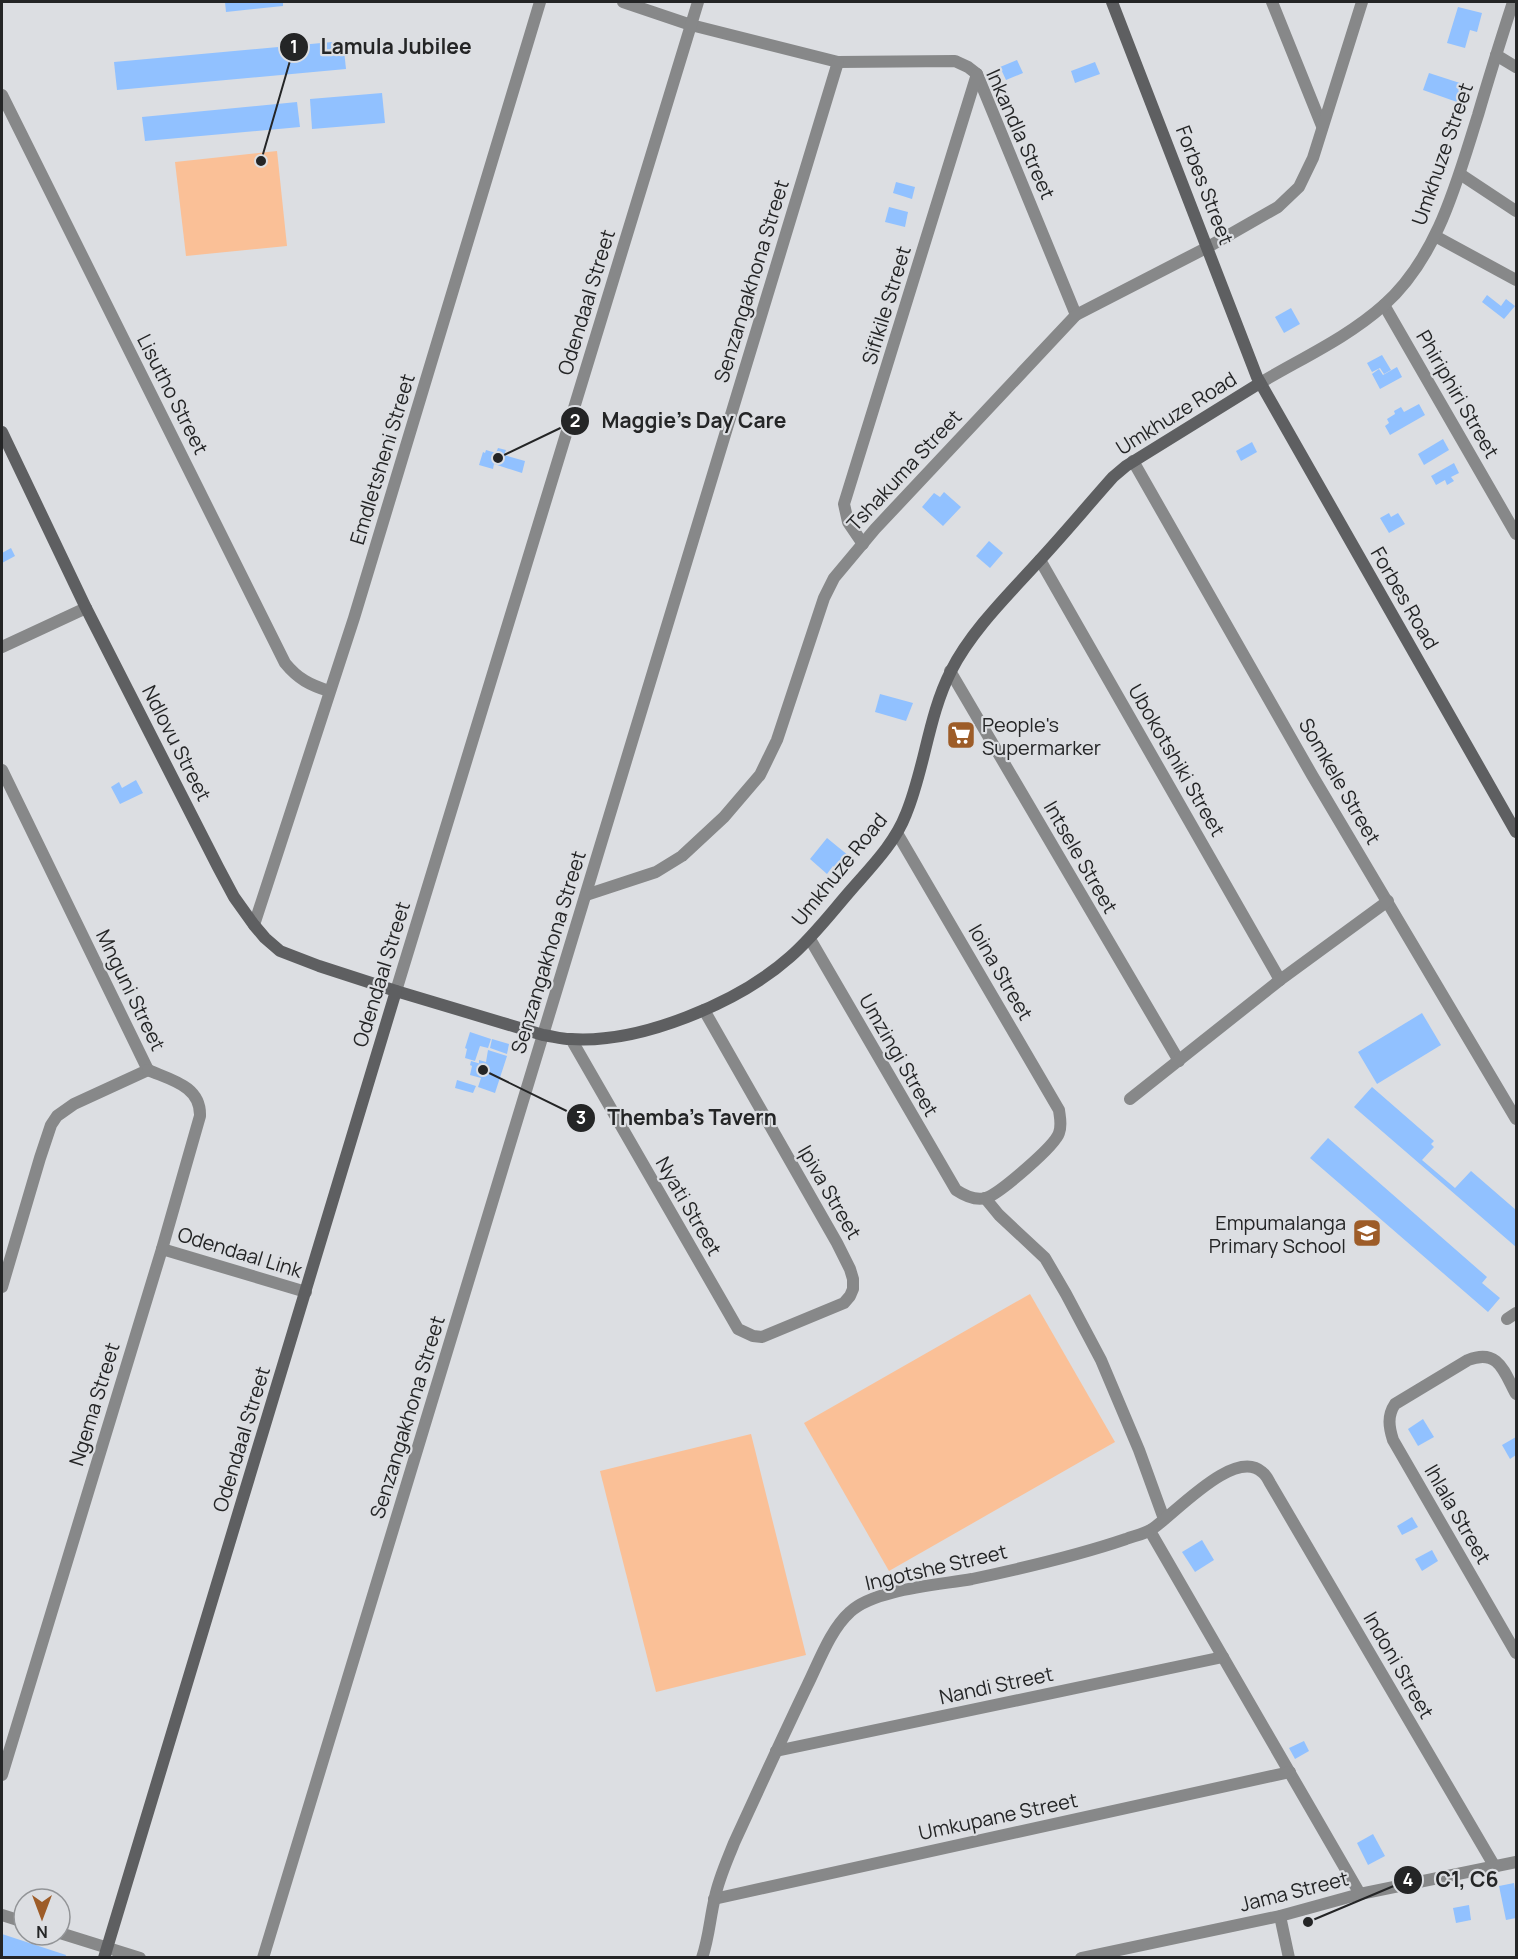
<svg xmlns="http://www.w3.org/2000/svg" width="1518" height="1959" viewBox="0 0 1518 1959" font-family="Manrope,sans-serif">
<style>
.green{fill:#fac097}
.building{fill:#91c1ff}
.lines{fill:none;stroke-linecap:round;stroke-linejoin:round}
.street{stroke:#878889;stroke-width:12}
.secondary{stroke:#5e5f61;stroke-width:12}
.labels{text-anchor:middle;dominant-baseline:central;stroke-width:4.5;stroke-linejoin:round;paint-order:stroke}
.street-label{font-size:20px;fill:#242526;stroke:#dcdee2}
.poi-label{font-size:20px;fill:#242526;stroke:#dcdee2;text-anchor:start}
.leader{fill:none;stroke:#242526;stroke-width:2}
.callout-dot{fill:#242526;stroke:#dcdee2;stroke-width:2}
.mark-label{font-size:18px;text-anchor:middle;font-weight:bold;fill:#fff}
.callout-label{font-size:21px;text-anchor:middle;font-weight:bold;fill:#242526;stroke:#dcdee2;stroke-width:4.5;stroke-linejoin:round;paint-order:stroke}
</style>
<rect width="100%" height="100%" fill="#dcdee2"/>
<g class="green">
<polygon points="277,151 287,246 186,256 175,162"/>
<polygon points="1030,1294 1115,1442 889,1571 804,1423"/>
<polygon points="751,1434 806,1655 656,1692 600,1471"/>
</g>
<g class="building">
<polygon points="225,2 283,2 283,6 226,12"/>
<polygon points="1458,7 1482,13 1477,32 1470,30 1465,48 1447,43"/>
<polygon points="343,41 346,69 117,90 114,62"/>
<polygon points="1017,60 1023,73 1006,80 1000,67"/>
<polygon points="1095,62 1100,74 1075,83 1071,71"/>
<polygon points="1429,73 1463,84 1457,102 1423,90"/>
<polygon points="382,93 385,123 312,129 310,99"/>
<polygon points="297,102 300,127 145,141 142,117"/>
<polygon points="896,182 915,187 912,199 893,193"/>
<polygon points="889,207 908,212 905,227 885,222"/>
<polygon points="1487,295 1501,306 1506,299 1515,306 1504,319 1482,302"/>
<polygon points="1291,308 1300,324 1284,333 1275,317"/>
<polygon points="1382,355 1391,370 1384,374 1380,368 1372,372 1367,363"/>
<polygon points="1397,367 1402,377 1380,389 1372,374 1379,369 1383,375"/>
<polygon points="1419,404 1425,415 1390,435 1385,426 1389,423 1387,419 1395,414 1394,411 1401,407 1404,412"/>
<polygon points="1443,439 1449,450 1424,465 1418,454"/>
<polygon points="1252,442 1257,452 1241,461 1236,451"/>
<polygon points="498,448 506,450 504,455 525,461 522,473 494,464 493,469 479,465 483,452 485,453 486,450 496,453"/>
<polygon points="1454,463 1459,473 1451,477 1454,481 1447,485 1445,480 1436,485 1431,476"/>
<polygon points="944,492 961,507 943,526 922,507 934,493 940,497"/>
<polygon points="1389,513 1391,517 1398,513 1405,524 1389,533 1380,518"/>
<polygon points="989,541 1003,553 990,568 976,556"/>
<polygon points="11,548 15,556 2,563 2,553"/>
<polygon points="880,694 913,703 906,721 875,712"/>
<polygon points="973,726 975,738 953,742 952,738 948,739 947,732 950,730"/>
<polygon points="136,780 143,793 120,804 111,787 119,782 122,788"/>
<polygon points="827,838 849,856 837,870 833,866 827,874 810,859"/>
<polygon points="1422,1013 1441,1045 1377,1084 1358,1052"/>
<polygon points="470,1032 491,1039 488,1048 480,1046 475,1061 465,1058 467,1049 465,1048"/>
<polygon points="492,1039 509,1044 507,1054 490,1048"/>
<polygon points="488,1050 507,1056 495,1093 478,1087 481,1078 470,1075 472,1066 470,1065 471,1061 481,1064 479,1063 479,1060 486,1062"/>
<polygon points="457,1080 476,1086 473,1093 455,1088"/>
<polygon points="1372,1087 1434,1141 1431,1144 1434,1147 1422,1160 1455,1188 1471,1171 1516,1210 1516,1247 1354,1107"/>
<polygon points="1328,1138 1487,1277 1482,1283 1500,1298 1488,1312 1310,1158"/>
<polygon points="1423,1419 1434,1437 1418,1446 1408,1429"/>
<polygon points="1516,1437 1516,1455 1510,1459 1502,1445"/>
<polygon points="1412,1517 1418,1527 1402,1535 1397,1526"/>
<polygon points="1202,1540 1214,1560 1195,1572 1182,1552"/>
<polygon points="1432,1550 1438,1561 1422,1571 1415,1559"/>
<polygon points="1304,1741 1309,1751 1295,1759 1289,1748"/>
<polygon points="1373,1834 1385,1856 1368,1865 1357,1843"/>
<polygon points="1514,1883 1516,1897 1516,1918 1506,1920 1499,1886"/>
<polygon points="1469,1905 1471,1920 1456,1923 1453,1908"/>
<polygon points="2,1934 66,1955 65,1958 2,1958"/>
</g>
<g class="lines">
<g class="street">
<polyline points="623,2 691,25 838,62 955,61 968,67 977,74 1076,315"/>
<polyline points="1272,2 1322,126"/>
<polyline points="1496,55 1516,67"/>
<path d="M2,95L285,663C298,679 310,685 329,691"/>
<polyline points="1460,174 1516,211"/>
<polyline points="1435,236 1516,280"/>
<polyline points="1384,305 1516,534"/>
<path d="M1260,383C1302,358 1347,338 1384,305C1438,257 1457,181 1478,115C1489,77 1501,39 1513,2"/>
<polyline points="1133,461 1312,775 1516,1119"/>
<polyline points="863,544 848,522 844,504 977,74"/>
<polyline points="1040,560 1280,980"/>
<polyline points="2,647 86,608"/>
<polyline points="950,671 1179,1061"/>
<polyline points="2,770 148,1070"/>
<polyline points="586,895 656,872 682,856 724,817 760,775 777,740 824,598 834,578 875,529 1076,315 1208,247 1278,207 1299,187 1313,158 1362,2"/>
<polyline points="254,925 354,618 540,2"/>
<path d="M810,939L956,1190C965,1196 975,1201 986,1198C1000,1193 1055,1146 1059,1133C1062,1125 1060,1118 1059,1110L897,833"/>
<polyline points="396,991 698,2"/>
<polyline points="571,1039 738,1329 753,1336 762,1337 844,1303 850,1296 853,1289 853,1279 850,1269 837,1243 704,1010"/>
<polyline points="1130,1099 1280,980 1388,901"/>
<polyline points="985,1198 999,1215 1045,1258 1066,1294 1101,1360 1139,1450 1164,1519"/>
<polyline points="162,1249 306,1292"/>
<polyline points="2,1287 40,1158 51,1125 57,1116 74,1104 148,1070"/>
<polyline points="1507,1319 1516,1313"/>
<path d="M1516,1394C1504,1372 1499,1348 1468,1360L1395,1404C1387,1416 1389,1427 1393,1440L1516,1653"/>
<polyline points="1150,1531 1360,1894"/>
<polyline points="776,1751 1223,1657"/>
<path d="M2,1775L162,1249L200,1116C201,1086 171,1080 148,1070"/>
<polyline points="714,1899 1290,1772"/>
<polyline points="2,1915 24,1922"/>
<polyline points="1280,1916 1289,1958"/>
<polyline points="60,1933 140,1958"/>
<polyline points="263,1958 838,62"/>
<path d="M702,1958C709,1938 710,1917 715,1897C719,1878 727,1861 734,1843C758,1791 782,1738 807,1686C819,1662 830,1630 850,1612C874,1589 939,1585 972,1579C1024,1568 1076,1556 1126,1539C1134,1536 1145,1534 1152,1529C1174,1515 1234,1447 1262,1472C1265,1474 1268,1479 1270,1483L1495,1867"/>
<polyline points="1081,1958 1280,1916 1360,1894 1516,1862"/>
</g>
<g class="secondary">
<polyline points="1112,2 1257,377 1516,832"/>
<path d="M2,432L86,608L218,867L234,897L254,925L265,938L280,951L319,966L396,991L543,1035C552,1036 561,1039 570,1039C640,1044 738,1003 790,957C813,937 831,913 851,890C871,867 895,843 906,814C925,768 928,716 951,671C971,631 1008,595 1038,562C1064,534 1088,505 1113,477L1126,466L1260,383"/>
<polyline points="104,1958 396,991"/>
</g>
</g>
<defs>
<g id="supermarket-square" transform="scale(1.5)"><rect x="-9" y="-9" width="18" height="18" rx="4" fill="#9d5c28" stroke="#dcdee2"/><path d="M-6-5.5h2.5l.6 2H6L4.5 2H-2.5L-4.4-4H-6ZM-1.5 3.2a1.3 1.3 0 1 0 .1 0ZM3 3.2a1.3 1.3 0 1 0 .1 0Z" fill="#fff"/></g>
<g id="school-square" transform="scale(1.5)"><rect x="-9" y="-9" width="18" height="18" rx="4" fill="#9d5c28" stroke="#dcdee2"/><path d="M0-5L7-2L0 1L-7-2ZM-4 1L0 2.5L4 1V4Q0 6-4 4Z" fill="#fff"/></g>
</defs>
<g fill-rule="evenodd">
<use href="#supermarket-square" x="961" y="735"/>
<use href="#school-square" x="1367" y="1233"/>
</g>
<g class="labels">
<g class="street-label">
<text transform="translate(1021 134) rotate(66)">Inkandla Street</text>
<text transform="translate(1442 154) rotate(-71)">Umkhuze Street</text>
<text transform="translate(1205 185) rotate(69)">Forbes Street</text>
<text transform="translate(751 281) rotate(-73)">Senzangakhona Street</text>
<text transform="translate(586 302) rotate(-73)">Odendaal Street</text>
<text transform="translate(886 305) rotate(-73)">Sifikile Street</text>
<text transform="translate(173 394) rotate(63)">Lisutho Street</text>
<text transform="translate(1458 394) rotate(60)">Phiriphiri Street</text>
<text transform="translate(1176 413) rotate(-32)">Umkhuze Road</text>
<text transform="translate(382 459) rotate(-73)">Emdletsheni Street</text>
<text transform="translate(904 470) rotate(-47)">Tshakuma Street</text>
<text transform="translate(1405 598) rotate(60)">Forbes Road</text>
<text transform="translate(177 743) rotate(63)">Ndlovu Street</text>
<text transform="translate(1177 760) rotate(60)">Ubokotshiki Street</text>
<text transform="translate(1340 781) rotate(60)">Somkele Street</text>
<text transform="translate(1081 857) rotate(60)">Intsele Street</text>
<text transform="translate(839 869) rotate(-51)">Umkhuze Road</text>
<text transform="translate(548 952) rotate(-73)">Senzangakhona Street</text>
<text transform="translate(1001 972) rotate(60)">Ioina Street</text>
<text transform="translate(381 974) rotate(-73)">Odendaal Street</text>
<text transform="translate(131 990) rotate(64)">Mnguni Street</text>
<text transform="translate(899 1055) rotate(60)">Umzingi Street</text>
<text transform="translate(830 1192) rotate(60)">Ipiva Street</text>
<text transform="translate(689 1206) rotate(60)">Nyati Street</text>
<text transform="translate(240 1252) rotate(17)">Odendaal Link</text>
<text transform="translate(94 1404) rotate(-73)">Ngema Street</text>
<text transform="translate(407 1417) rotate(-73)">Senzangakhona Street</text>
<text transform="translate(241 1439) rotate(-73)">Odendaal Street</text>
<text transform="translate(1458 1514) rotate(60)">Ihlala Street</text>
<text transform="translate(936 1567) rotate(-13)">Ingotshe Street</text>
<text transform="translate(1399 1665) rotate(60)">Indoni Street</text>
<text transform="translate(996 1685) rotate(-12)">Nandi Street</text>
<text transform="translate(998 1816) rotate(-12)">Umkupane Street</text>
<text transform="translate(1294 1891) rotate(-14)">Jama Street</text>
</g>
<g class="poi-label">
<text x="982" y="724">People's<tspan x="982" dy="23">Supermarker</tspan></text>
<text x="1346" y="1222" text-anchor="end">Empumalanga<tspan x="1346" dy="23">Primary School</tspan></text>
</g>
</g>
<path class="leader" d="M261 161L294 47M498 458L575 421M483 1070L581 1118M1308 1922L1408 1880"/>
<g class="callout-dot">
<circle cx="261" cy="161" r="6"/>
<circle cx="498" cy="458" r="6"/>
<circle cx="483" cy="1070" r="6"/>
<circle cx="1308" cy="1922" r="6"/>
<circle cx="294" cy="47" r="15"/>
<circle cx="575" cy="421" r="15"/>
<circle cx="581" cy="1118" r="15"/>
<circle cx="1408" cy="1880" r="15"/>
</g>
<g class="mark-label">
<text x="294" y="53">1</text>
<text x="575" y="427">2</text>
<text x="581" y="1124">3</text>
<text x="1408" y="1886">4</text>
</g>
<g class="callout-label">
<text x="396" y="54">Lamula Jubilee</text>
<text x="694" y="428">Maggie's Day Care</text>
<text x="692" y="1125">Themba's Tavern</text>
<text x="1467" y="1887">C1, C6</text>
</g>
<rect width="1518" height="1959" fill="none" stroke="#242526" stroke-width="6"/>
<g transform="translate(42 1917) rotate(180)"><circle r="28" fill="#dcdee2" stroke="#929497" stroke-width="1.5"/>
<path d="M0-4.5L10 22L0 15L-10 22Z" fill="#9d5c28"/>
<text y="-9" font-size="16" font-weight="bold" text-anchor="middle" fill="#242526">N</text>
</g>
</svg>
